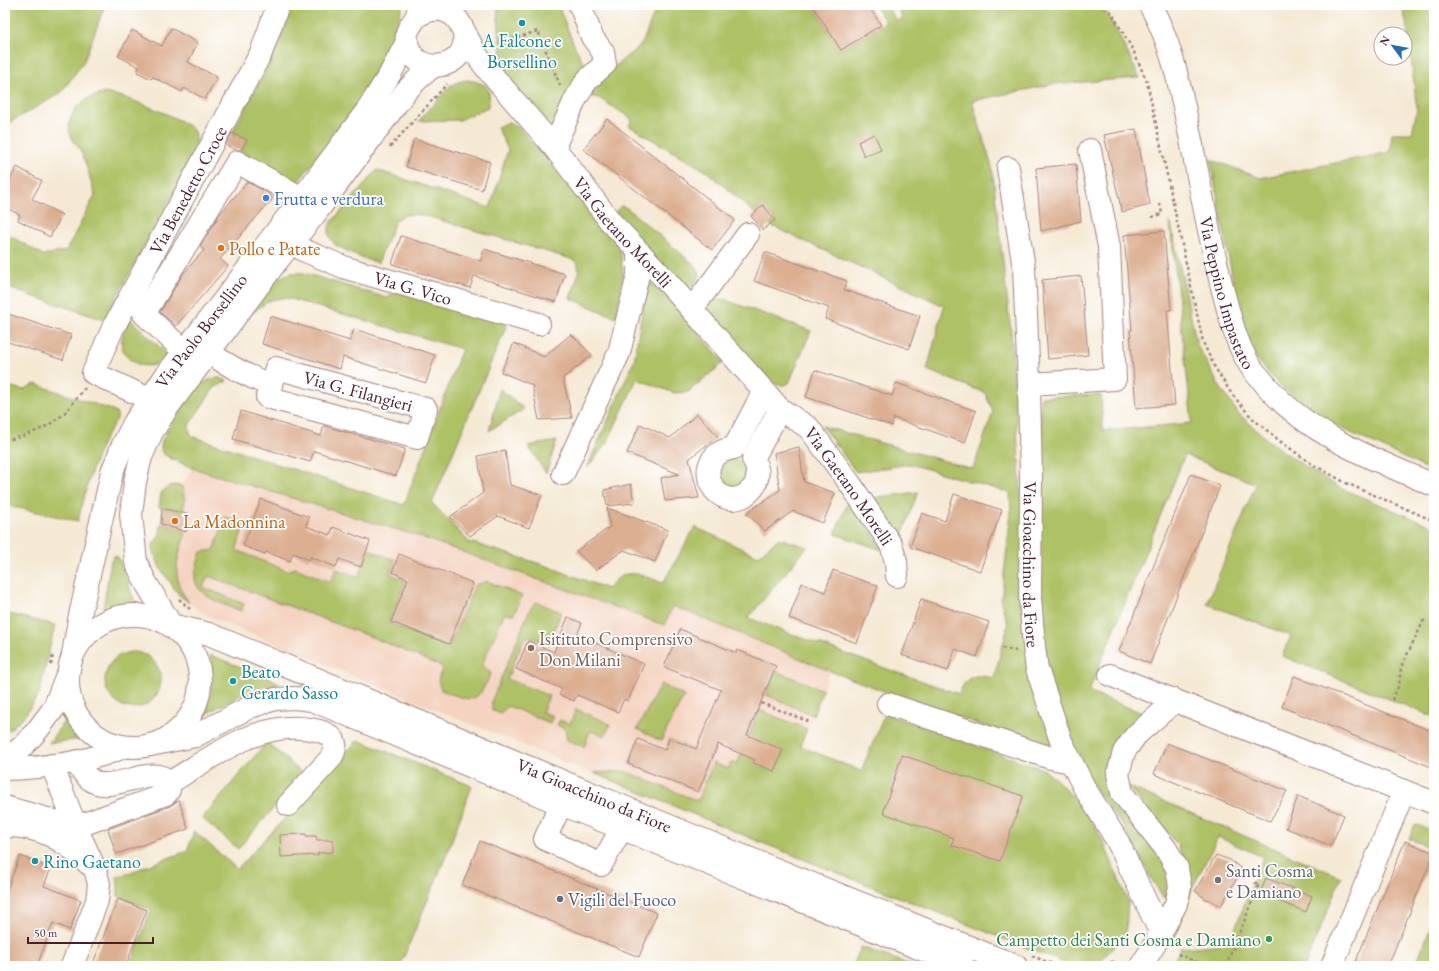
<svg xmlns="http://www.w3.org/2000/svg" width="1439" height="971" viewBox="0 0 1439 971" font-family="'EB Garamond',serif">
<style>
.built{fill:#f4d3c0}
.green{fill:#adc165;stroke:#7c7048}
.building{fill:#dcaf91}
.lines{fill:none;stroke-linecap:round;stroke-linejoin:round}
.minor-casing{stroke:#a08480;stroke-width:24}
.path{stroke:#a08480;stroke-width:2.5;stroke-dasharray:3 3;stroke-linecap:butt}
.minor{stroke:#fff;stroke-width:22}
.culture-dot{fill:#0f9aa8;stroke:#fff;stroke-width:1.5}
.shop-dot{fill:#3f7fe0;stroke:#fff;stroke-width:1.5}
.food-dot{fill:#e8710a;stroke:#fff;stroke-width:1.5}
.education-dot{fill:#8d6e63;stroke:#fff;stroke-width:1.5}
.worship-dot{fill:#6b7280;stroke:#fff;stroke-width:1.5}
.service-dot{fill:#5c6f8a;stroke:#fff;stroke-width:1.5}
.leisure-dot{fill:#2e9e5b;stroke:#fff;stroke-width:1.5}
.labels{text-anchor:middle;dominant-baseline:central;stroke-width:3.5;stroke-linejoin:round;paint-order:stroke}
.culture-label{font-size:18px;fill:#0d838f;stroke:#fff;text-anchor:start}
.street-label{font-size:18px;fill:#4a1f2b;stroke:#fff}
.shop-label{font-size:18px;fill:#366cbe;stroke:#fff;text-anchor:start}
.food-label{font-size:18px;fill:#c56008;stroke:#fff;text-anchor:start}
.education-label{font-size:18px;fill:#785e54;stroke:#fff;text-anchor:start}
.worship-label{font-size:18px;fill:#5b616d;stroke:#fff;text-anchor:start}
.service-label{font-size:18px;fill:#4e5e75;stroke:#fff;text-anchor:start}
.leisure-label{font-size:18px;fill:#27864d;stroke:#fff;text-anchor:end}
</style>
<rect width="100%" height="100%" fill="#fff"/>
<filter id="ink" filterUnits="userSpaceOnUse"><feTurbulence type="fractalNoise" baseFrequency=".025" numOctaves="2"/><feDisplacementMap in="SourceGraphic" scale="8" xChannelSelector="R" yChannelSelector="G"/><feConvolveMatrix kernelMatrix="1 2 1 2 8 2 1 2 1" color-interpolation-filters="sRGB"/></filter>
<filter id="wash" filterUnits="userSpaceOnUse"><feTurbulence type="fractalNoise" baseFrequency=".012" numOctaves="4" result="noise"/><feDisplacementMap in="SourceGraphic" scale="16" xChannelSelector="R" yChannelSelector="G"/><feGaussianBlur stdDeviation="0.9" result="paint"/><feColorMatrix in="noise" values="0 0 0 0 0 0 0 0 0 0 0 0 0 0 0 0 0 1.4 0 .05"/><feComposite in="paint" operator="in"/></filter>
<g filter="url(#wash)">
<rect width="100%" height="100%" fill="#f5e9d4"/>
<polygon class="built" points="192,468 418,536 664,625 672,605 830,671 760,842 212,618 199,611 179,595 160,568 153,550 153,545 160,534 161,524 186,531 190,515 159,507 161,493 164,489 174,485 182,486"/>
<g class="green">
<polygon points="5,5 105,5 84,61 61,93 5,125"/>
<path d="M294,5H402C398,29 387,52 375,73C353,113 325,147 297,183L240,152L246,140L232,133L270,62Z"/>
<polygon points="497,5 558,5 575,47 587,69 552,128 506,75 500,43"/>
<path d="M663,5H812L841,50L886,22L874,5H886L897,21L903,17L895,5H1100L1112,22L1140,78L1054,84L972,101L992,167L1011,332L1022,513L1054,745L1042,746L892,694L830,671L673,606L664,625L418,536L192,468L170,458L162,453L161,448L162,440C172,422 194,378 218,378C221,378 224,380 227,381L214,388L189,425L190,433L194,437L404,505L462,349L291,299C270,296 266,303 251,314C260,303 274,278 288,274C293,272 298,273 304,273L387,298L398,291L508,322L432,503L469,542L544,565L608,589C625,565 639,574 663,583L695,527L758,556L779,538L807,547L748,618L876,665L959,694C967,674 974,674 994,678L1008,625L1001,602L1011,512L1010,493L910,464L856,472L822,426L973,469L993,412L985,393L927,370L944,306L770,225L775,220L763,206L755,213L706,171L629,126L632,119L599,98L588,96L603,76L642,44L657,6Z"/>
<polygon points="1402,5 1434,5 1434,472 1330,423 1279,385 1256,358 1241,322 1210,159 1260,178 1390,152 1392,133 1412,133 1417,109 1407,26"/>
<path d="M467,80C487,83 492,87 488,107L460,120L419,121L450,86L458,82Z"/>
<path d="M104,93C111,95 118,95 125,98C138,102 186,120 193,130C198,138 196,149 193,157L104,320L5,287V233L43,255L66,251L95,195C90,181 88,167 82,154C80,147 73,142 71,136C65,121 75,105 89,98C94,96 99,95 104,93Z"/>
<path d="M507,123L513,124L519,128L617,242L621,255L623,276L616,318L570,298C573,290 582,270 577,263C576,262 572,259 571,259L430,217C417,214 405,212 395,221L378,263L360,257L335,245L329,236V229L330,224L377,170L490,208L508,150L497,127Z"/>
<polygon points="621,206 627,208 697,267 699,271 700,276 693,286 688,287 683,286 617,219 616,211"/>
<polygon points="1170,221 1197,345 1218,384 1238,413 1269,441 1306,467 1340,488 1434,527 1434,717 1282,656 1291,636 1207,604 1256,484 1185,455 1089,691 1093,694 1143,713 1130,729 1109,772 1170,871 1168,898 1163,897 1151,878 1124,827 1096,791 1080,766 1051,685 1037,608 1041,397 1101,395 1103,431 1192,423"/>
<polygon points="647,281 659,288 724,362 688,392 674,393 637,379 607,443 587,468 634,361"/>
<path d="M716,299H723L811,331L789,383C781,387 778,386 771,381L709,316L707,309L710,303Z"/>
<path d="M130,319L167,354C164,358 161,362 156,364C140,371 119,357 122,339C123,332 127,325 130,319Z"/>
<path d="M35,384L112,410L117,414V419C95,450 87,485 78,521L5,505V385L23,390Z"/>
<polygon points="500,389 524,409 489,431"/>
<polygon points="557,441 546,473 528,446"/>
<circle cx="733" cy="473" r="14"/>
<polygon points="174,485 182,486 185,501 182,513 159,507 161,493 168,487"/>
<polygon points="918,492 900,541 872,498"/>
<polygon points="850,497 882,550 835,534"/>
<path d="M225,517L245,523L236,550L287,571L295,568L330,582L336,569L359,577L368,549L395,560L390,574L406,580L389,623L449,647L475,585L487,581L522,596L514,614H504L482,665L491,673C476,706 473,702 441,690L438,680L443,667L369,636L208,576L203,587L244,604L241,611C226,605 194,596 195,577C195,569 199,560 201,552L214,550Z"/>
<path d="M161,524L186,532C180,550 172,570 181,590C183,594 187,599 189,603L179,595L160,568L153,550V545L160,534Z"/>
<polygon points="114,556 118,557 135,602 103,609 111,560"/>
<polygon points="536,602 561,612 549,644 525,636 507,679 549,696 542,712 553,716 550,723 508,706 501,713 492,710 492,700 530,609"/>
<polygon points="5,613 55,625 39,694 26,714 5,734"/>
<circle cx="133" cy="680" r="28"/>
<path d="M210,655L274,680L279,684C274,687 269,685 264,687C245,692 223,704 206,714C205,706 210,699 211,691C214,679 212,668 210,655Z"/>
<polygon points="776,671 823,690 813,715 766,695"/>
<polygon points="661,684 684,696 661,741 637,729"/>
<polygon points="576,709 610,724 605,736 590,731 584,747 567,740 565,729 557,725 560,720 570,724"/>
<polygon points="759,710 807,729 800,746 861,771 885,714 1043,769 1057,780 1083,808 1102,839 1128,901 1126,933 1098,964 1072,966 760,842 594,773 624,771 698,801 713,763 728,769 731,762 737,764"/>
<polygon points="65,720 83,739 49,743"/>
<polygon points="358,740 472,786 444,861 400,966 130,966 151,910 118,896 118,884 117,877 187,851 194,831 237,869"/>
<polygon points="267,742 303,774 238,849 202,818"/>
<polygon points="1127,786 1341,877 1305,966 1172,966 1180,948 1225,944 1232,936 1263,857 1218,837 1193,887 1174,940 1169,938 1185,865 1177,844"/>
<polygon points="1415,824 1434,831 1434,845 1432,848 1409,839"/>
<polygon points="1434,919 1433,966 1415,966"/>
<polygon points="861,947 913,966 853,966"/>
</g>
<g id="blocks">
<g class="building">
<polygon points="812,5 868,5 881,25 841,50"/>
<polygon points="171,28 198,43 188,62 217,77 205,99 184,88 182,92 153,77 151,79 137,72 139,67 118,56 132,30 162,46"/>
<polygon points="607,119 735,220 712,250 583,149"/>
<polygon points="1136,129 1150,205 1122,212 1104,135"/>
<polygon points="232,133 247,140 241,150 236,150 226,145"/>
<polygon points="874,134 881,149 864,156 858,142"/>
<polygon points="414,139 490,162 482,190 406,167"/>
<polygon points="1076,164 1081,221 1041,231 1036,168"/>
<polygon points="17,167 42,181 32,199 62,215 50,237 18,220 20,215 5,207 5,188"/>
<polygon points="247,182 268,193 273,198 220,259 228,266 176,326 160,312 183,274 204,250 200,246 220,214"/>
<polygon points="763,205 775,220 763,230 751,216"/>
<polygon points="1164,231 1171,310 1167,310 1175,405 1136,408 1130,330 1132,330 1124,235"/>
<polygon points="401,236 481,261 484,249 565,274 556,302 474,276 470,288 392,264"/>
<polygon points="765,252 847,281 844,290 920,316 909,349 825,319 829,308 754,281"/>
<polygon points="1081,276 1088,355 1048,359 1042,280"/>
<polygon points="5,313 71,335 63,360 5,341"/>
<polygon points="270,316 350,341 354,329 435,355 426,383 343,357 340,369 262,344"/>
<polygon points="571,334 592,355 563,378 572,418 539,420 532,385 501,372 514,343 544,357"/>
<polygon points="815,370 892,396 896,383 976,411 965,443 894,418 892,426 806,397"/>
<polygon points="241,411 321,436 324,426 405,449 396,476 314,451 310,462 233,439"/>
<polygon points="697,414 718,436 689,459 699,498 665,501 661,478 679,474 627,453 640,424 670,438"/>
<polygon points="799,447 804,482 835,493 823,523 793,511 765,531 746,513 780,490 774,453"/>
<polygon points="505,450 510,485 542,495 529,528 498,516 470,536 450,517 483,493 478,456"/>
<polygon points="1191,474 1220,486 1150,664 1119,651"/>
<polygon points="631,484 634,503 607,506 604,490"/>
<polygon points="954,494 1002,510 980,571 910,547 922,513 945,521"/>
<polygon points="261,499 309,517 306,526 330,535 333,527 370,541 361,567 339,559 336,567 310,557 309,560 293,553 290,561 266,552 265,554 243,546"/>
<polygon points="162,508 190,515 186,532 161,524"/>
<polygon points="607,508 668,530 655,562 624,550 596,570 576,551 610,527"/>
<polygon points="399,554 473,583 449,644 391,622 408,579 392,572"/>
<polygon points="833,570 878,586 857,643 789,618 802,583 825,592"/>
<polygon points="921,599 989,622 977,657 955,649 948,671 902,655"/>
<polygon points="568,617 582,623 577,635 644,664 628,701 624,699 618,712 577,695 574,701 559,695 562,689 516,669 528,641 554,652"/>
<polygon points="680,629 736,653 737,650 776,666 747,735 783,750 774,771 753,763 755,760 718,744 698,792 628,764 638,739 665,750 669,738 696,749 721,690 664,667"/>
<polygon points="1294,676 1434,732 1434,768 1282,707"/>
<polygon points="1167,743 1287,791 1270,821 1154,774"/>
<polygon points="902,755 1023,796 1000,861 951,845 954,838 883,813"/>
<polygon points="1298,796 1344,815 1331,846 1286,828"/>
<polygon points="179,800 188,829 116,854 108,829 170,806"/>
<polygon points="306,834 306,836 316,836 317,840 333,840 333,852 318,853 318,855 281,857 280,835"/>
<polygon points="480,841 657,913 639,957 462,885"/>
<polygon points="1405,841 1434,853 1388,966 1354,966"/>
<polygon points="1216,855 1230,860 1242,869 1221,906 1210,900 1206,899 1195,891"/>
<polygon points="20,856 51,868 44,886 81,900 70,930 53,923 37,966 5,966 5,895"/>
<polygon points="1266,878 1312,896 1306,912 1260,894"/>
<polygon points="118,899 147,910 132,949 126,966 92,966"/>
</g>
</g>
</g>
<g filter="url(#ink)">
<use href="#blocks" fill-opacity="0" stroke="#a08480" stroke-width="1"/>
<g class="lines">
<g class="minor-casing">
<g id="minor">
<path id="s1" d="M1150,5C1174,47 1181,94 1191,140C1201,191 1210,241 1223,291C1230,316 1235,340 1248,362C1251,368 1256,374 1261,379C1303,433 1372,459 1434,485"/>
<path d="M416,17C427,10 439,6 451,14C458,18 462,26 464,34C470,70 413,79 407,42C405,30 411,26 416,17C418,14 418,9 419,5"/>
<path id="s2" d="M463,29L476,54L487,69L554,147L610,221L663,277L780,409L809,428L851,485L891,545L896,561L897,576"/>
<path id="s3" d="M432,67L419,78L406,91L315,214L277,261L168,407L152,432L141,457L135,482L131,514L136,562L146,583L171,625L209,634L691,835L1016,966"/>
<polyline points="554,147 575,100 587,80 605,64 603,52 592,37 580,5"/>
<path id="s4" d="M1008,168L1024,268L1029,384L1031,481L1030,598L1034,647L1037,669L1061,741L1084,787L1118,842L1161,934"/>
<path id="s5" d="M293,241L303,250L346,268L539,324"/>
<polyline points="692,309 748,234"/>
<polyline points="184,351 144,314 237,162 302,198"/>
<path d="M208,352C227,365 249,377 271,385"/>
<polygon points="276,368 426,409 417,438 267,397"/>
<polyline points="1029,384 1115,379 1109,247 1090,150"/>
<path d="M764,391L734,448C689,454 711,512 744,496C748,493 752,490 755,485C759,476 758,467 753,459L780,409"/>
<path id="s6" d="M149,399L93,373L113,328L261,53L278,5"/>
<polyline points="563,474 619,353 638,275 638,252"/>
<circle cx="134" cy="681" r="66"/>
<path id="s7" d="M73,654L79,620L112,472L122,447L134,423L164,378L302,198L368,109L390,74L407,42"/>
<polyline points="1110,675 1434,803"/>
<polyline points="888,704 1051,758 1071,762"/>
<polyline points="150,745 195,736 250,707 275,699 295,698 312,700 561,804 963,966"/>
<polyline points="5,759 21,748 36,732 54,708 66,677"/>
<polyline points="52,765 76,827 95,869 99,884 97,901 72,966"/>
<path d="M5,769C46,768 87,763 124,747"/>
<path d="M169,783C211,758 258,720 310,729C316,730 323,731 328,735C338,741 336,749 331,758L288,805"/>
<polyline points="561,804 545,839 601,865 622,828"/>
<path d="M5,807L76,827L166,794L169,790V783C167,781 165,778 162,777C145,770 116,789 97,783C87,780 81,769 75,762"/>
<path d="M5,826C43,826 63,840 89,864"/>
<polyline points="1141,966 1155,944 1176,904 1180,887 1177,868 1166,849 1122,793 1118,774 1124,752 1136,735 1175,701"/>
<polyline points="1332,966 1404,791"/>
</g>
</g>
<g class="path">
<polyline points="1107,5 1133,50 1147,82 1203,342 1214,366 1231,393 1252,418 1281,442 1312,464 1346,483 1434,521"/>
<polyline points="500,43 538,31 561,88"/>
<polyline points="390,147 447,84"/>
<polyline points="1152,217 1162,214 1160,203"/>
<path d="M5,441C23,436 42,431 57,419C68,412 76,398 85,388"/>
<polyline points="179,599 190,609"/>
<polyline points="1002,648 1016,651"/>
<polyline points="51,665 53,655"/>
<polyline points="1392,700 1399,685 1401,667 1424,620 1421,619"/>
<polyline points="761,703 810,722"/>
<polyline points="1178,954 1206,966"/>
<polyline points="1032,956 1058,966"/>
<polyline points="1108,966 1111,961 1122,966"/>
<polyline points="1226,966 1259,884 1253,882"/>
</g>
<use href="#minor" class="minor"/>
</g>
</g>
<g class="culture-dot">
<circle cx="522" cy="23" r="4"/>
<circle cx="233" cy="681" r="4"/>
<circle cx="35" cy="861" r="4"/>
</g>
<circle class="shop-dot" cx="266" cy="198" r="4"/>
<g class="food-dot">
<circle cx="221" cy="248" r="4"/>
<circle cx="175" cy="521" r="4"/>
</g>
<circle class="education-dot" cx="531" cy="648" r="4"/>
<circle class="worship-dot" cx="1218" cy="880" r="4"/>
<circle class="service-dot" cx="560" cy="899" r="4"/>
<circle class="leisure-dot" cx="1269" cy="939" r="4"/>
<g class="labels">
<g class="culture-label">
<text x="522" y="40" text-anchor="middle">A Falcone e<tspan x="522" dy="21">Borsellino</tspan></text>
<text x="241" y="671">Beato<tspan x="241" dy="21">Gerardo Sasso</tspan></text>
<text x="43" y="861">Rino Gaetano</text>
</g>
<g class="street-label">
<text stroke="none"><textPath href="#s6" startOffset="268">Via Benedetto Croce</textPath></text>
<text stroke="none"><textPath href="#s2" startOffset="259">Via Gaetano Morelli</textPath></text>
<text stroke="none"><textPath href="#s5" startOffset="130">Via G. Vico</textPath></text>
<text stroke="none"><textPath href="#s1" startOffset="299">Via Peppino Impastato</textPath></text>
<text stroke="none"><textPath href="#s7" startOffset="354">Via Paolo Borsellino</textPath></text>
<text transform="translate(358 391) rotate(15)">Via G. Filangieri</text>
<text stroke="none"><textPath href="#s2" startOffset="601">Via Gaetano Morelli</textPath></text>
<text stroke="none"><textPath href="#s4" startOffset="398">Via Gioacchino da Fiore</textPath></text>
<text stroke="none"><textPath href="#s3" startOffset="1123">Via Gioacchino da Fiore</textPath></text>
</g>
<g class="shop-label">
<text x="274" y="198">Frutta e verdura</text>
</g>
<g class="food-label">
<text x="229" y="248">Pollo e Patate</text>
<text x="183" y="521">La Madonnina</text>
</g>
<g class="education-label">
<text x="539" y="638">Isitituto Comprensivo<tspan x="539" dy="21">Don Milani</tspan></text>
</g>
<g class="worship-label">
<text x="1226" y="870">Santi Cosma<tspan x="1226" dy="21">e Damiano</tspan></text>
</g>
<g class="service-label">
<text x="568" y="899">Vigili del Fuoco</text>
</g>
<g class="leisure-label">
<text x="1261" y="939">Campetto dei Santi Cosma e Damiano</text>
</g>
</g>
<rect width="1439" height="971" fill="none" stroke="#fff" stroke-width="20"/>
<g transform="translate(1393 46) rotate(302)"><circle r="19" fill="#ffffff" stroke="#b7a5aa"/>
<path d="M0-3L7 15L0 10L-7 15Z" fill="#1f6fb2"/>
<text y="-6" font-size="11" font-weight="bold" text-anchor="middle" fill="#4a1f2b">N</text>
</g>
<path d="M28 937v6h125v-6" fill="none" stroke="#4a1f2b" stroke-width="2"/>
<text x="34" y="937" font-size="12" fill="#4a1f2b" stroke="#ffffff" stroke-width="3" paint-order="stroke">50 m</text>
</svg>
